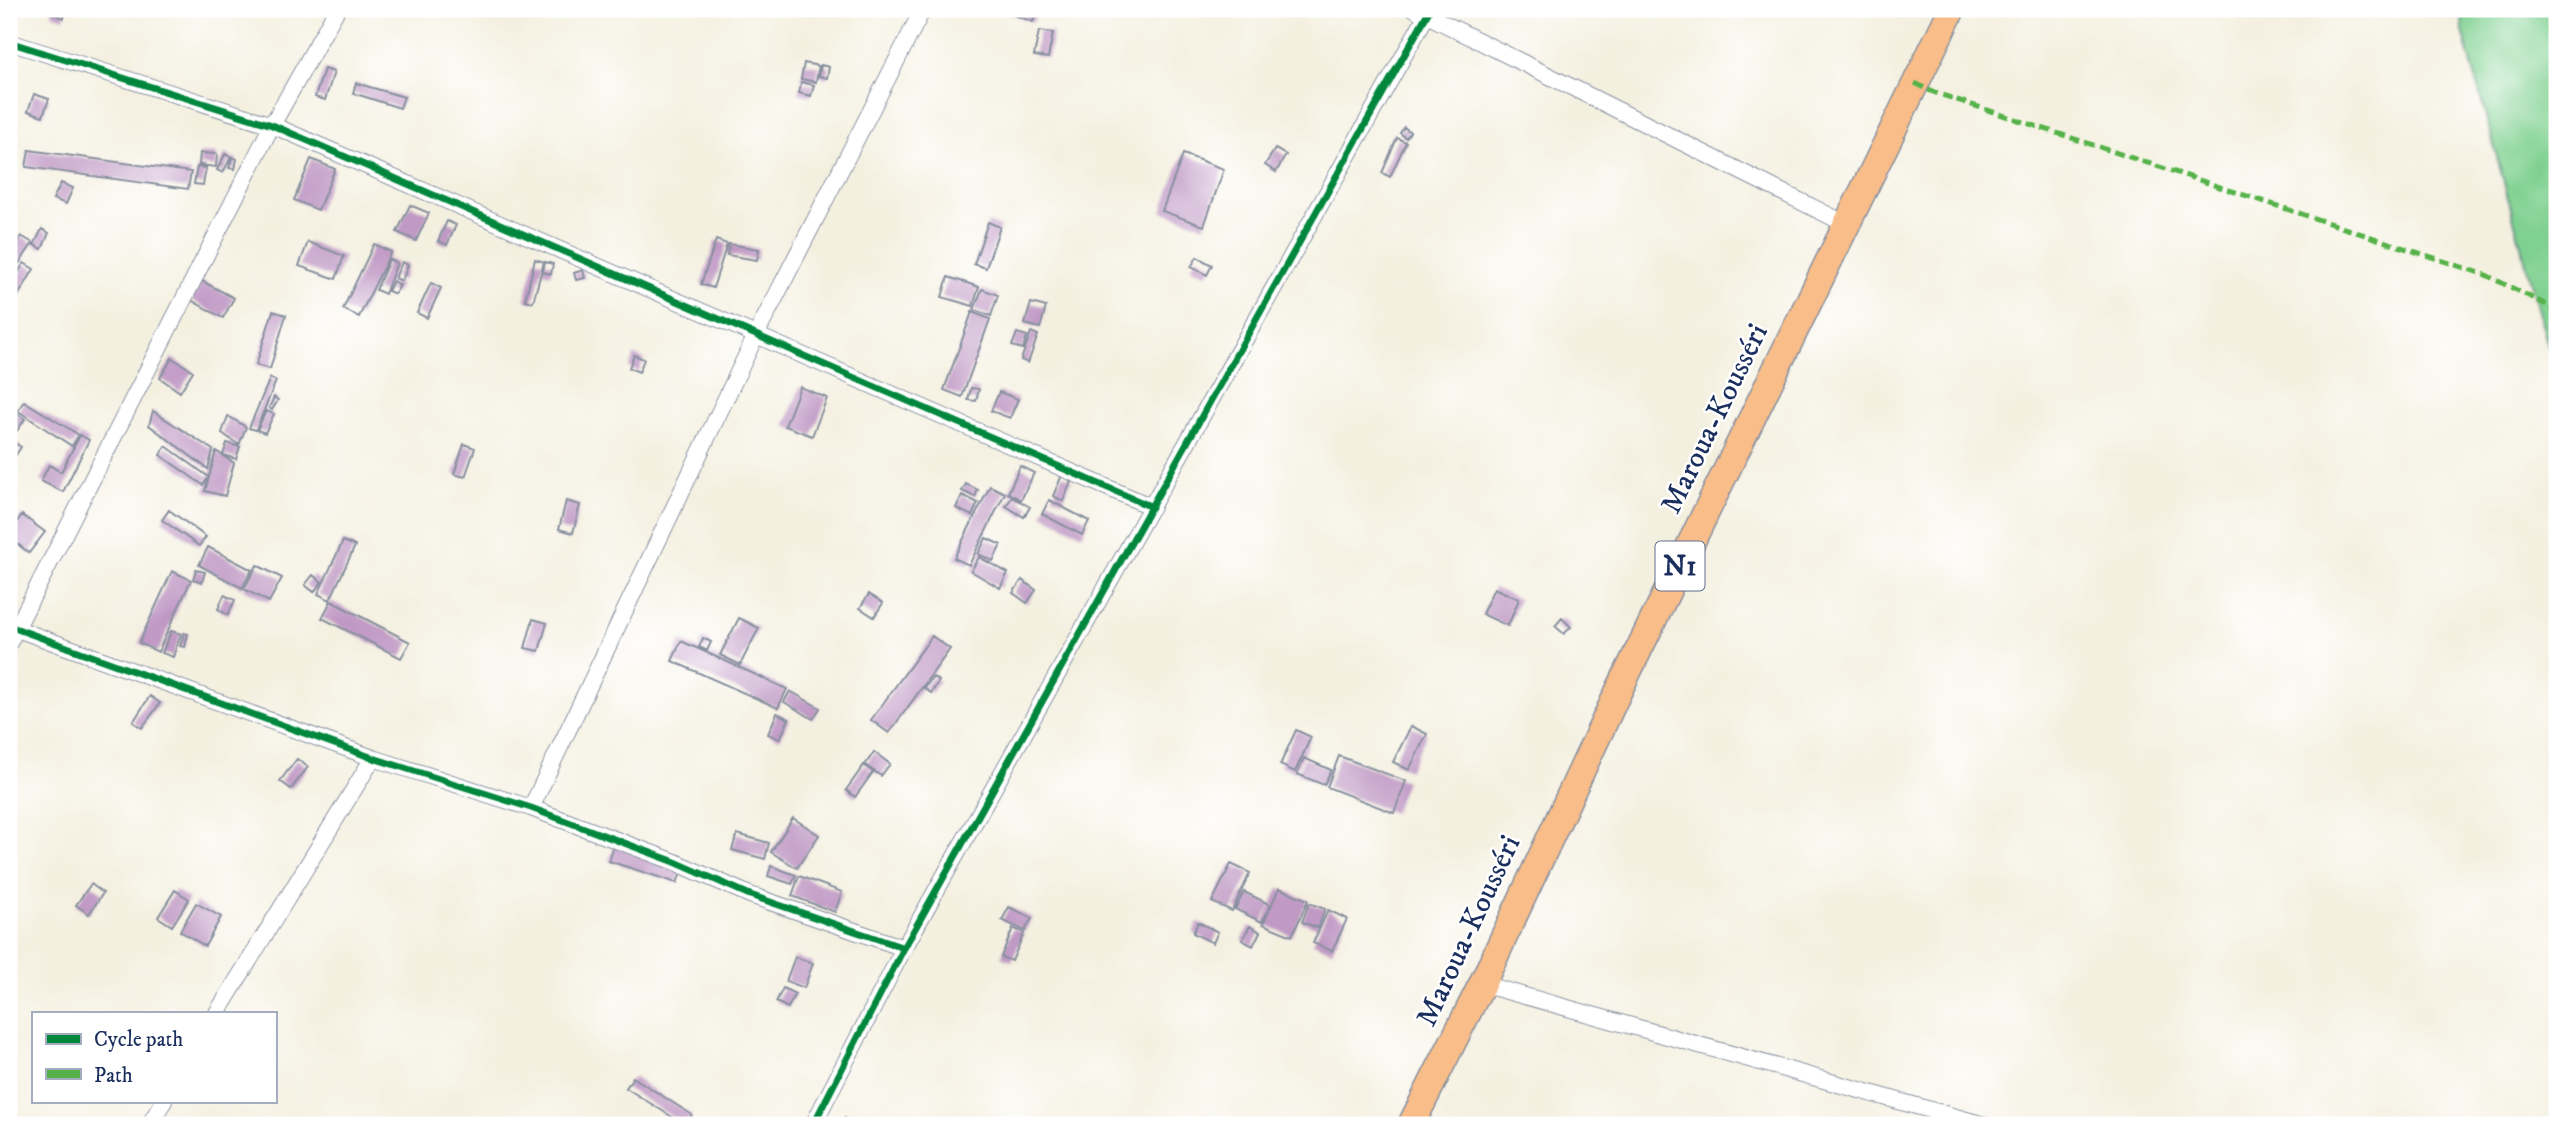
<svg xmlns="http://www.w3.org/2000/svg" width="2566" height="1134" font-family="'IM FELL DW Pica',serif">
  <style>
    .green { fill: #80d191; stroke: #4e8078; stroke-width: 2 }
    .building { fill: #c099c5 }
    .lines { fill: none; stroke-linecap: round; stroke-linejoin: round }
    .minor-casing { stroke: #88909f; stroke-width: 18 }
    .trunk-casing { stroke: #88909f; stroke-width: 29 }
    .minor { stroke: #fff; stroke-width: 16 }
    .trunk { stroke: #f8bd89; stroke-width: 26 }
    .quiet { stroke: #55b248; stroke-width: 5; stroke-dasharray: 10 5; stroke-linecap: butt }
    .cycleway-casing { stroke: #fff; stroke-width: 11 }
    .cycleway { stroke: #00873e; stroke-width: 7 }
    .labels { text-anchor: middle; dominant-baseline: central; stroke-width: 5; stroke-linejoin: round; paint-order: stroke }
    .shield { fill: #fff; stroke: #5f6d8e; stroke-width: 2 }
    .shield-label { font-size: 28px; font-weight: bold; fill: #1b2f5e }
    .street-label { font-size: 30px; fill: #1b2f5e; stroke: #fff }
  </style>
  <rect width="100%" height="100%" fill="#fff"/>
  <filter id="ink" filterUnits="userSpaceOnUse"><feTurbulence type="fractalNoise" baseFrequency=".0143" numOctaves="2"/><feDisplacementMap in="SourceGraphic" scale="14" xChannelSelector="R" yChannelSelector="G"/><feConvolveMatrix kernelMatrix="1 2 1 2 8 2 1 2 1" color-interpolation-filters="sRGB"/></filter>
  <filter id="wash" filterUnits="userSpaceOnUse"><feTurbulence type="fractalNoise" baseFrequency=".00686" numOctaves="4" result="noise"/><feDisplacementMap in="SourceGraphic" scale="28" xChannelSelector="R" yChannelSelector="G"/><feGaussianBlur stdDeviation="1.57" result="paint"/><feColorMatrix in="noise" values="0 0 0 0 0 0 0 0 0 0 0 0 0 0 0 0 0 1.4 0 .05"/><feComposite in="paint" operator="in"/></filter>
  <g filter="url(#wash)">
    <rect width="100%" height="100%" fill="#f4f0e0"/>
    <!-- green -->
    <path class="green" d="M2461,9H2557V379L2463,31Z"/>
    <g id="blocks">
      <!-- building -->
      <path class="building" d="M53,9H66L64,18L52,14Z
        M998,9H1038L1033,22Z
        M1039,31L1053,33L1048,58L1034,56Z
        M804,63L819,66L816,82L801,79Z
        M821,65L829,67L827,78L819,76Z
        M324,69L334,72L325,100L315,97Z
        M801,82L814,85L811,96L799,93Z
        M356,83L404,97L400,108L353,93Z
        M34,94L49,99L43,116L28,111Z
        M1404,127L1410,132L1406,138L1400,133Z
        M1397,138L1406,142L1390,177L1382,173Z
        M1275,149L1286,155L1276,172L1265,165Z
        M29,150L191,172L188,189L26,167Z
        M200,153L217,154L216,167L199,165Z
        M225,154L231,157L223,173L217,170Z
        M1183,154L1224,169L1204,226L1162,211Z
        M232,157L237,159L235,169L229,168Z
        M311,159L335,169L318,210L294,200Z
        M197,167L206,168L203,185L194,184Z
        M61,183L73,188L66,204L53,199Z
        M410,205L429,213L416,241L397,232Z
        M447,221L456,225L447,245L438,241Z
        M988,222L1000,227L986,268L974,264Z
        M42,229L49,233L42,249L34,245Z
        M21,236L33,243L15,269L9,265V255Z
        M716,240L727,244L713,288L701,284Z
        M308,242L344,256L336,279L299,266Z
        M374,244L391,252L359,317L343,309Z
        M729,244L759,249L757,260L727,255Z
        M1197,257L1212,265L1207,275L1191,267Z
        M389,259L397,263L385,294L376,290Z
        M535,259L544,262L533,302L525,300Z
        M402,262L408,265L402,281L395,278Z
        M545,262L553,264L551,274L543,272Z
        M24,263L34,269L9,311V287Z
        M583,270L585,278L576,280L574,273Z
        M948,277L979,287L973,306L942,297Z
        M202,281L234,298L223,318L191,300Z
        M393,281L400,285L395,294L388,291Z
        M431,283L441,288L427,318L417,313Z
        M982,289L998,295L991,316L974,310Z
        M1031,303L1046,307L1040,328L1025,324Z
        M273,311L286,315L270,369L256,365Z
        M972,312L990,319L962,397L944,390Z
        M1031,332L1038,335L1028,363L1021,360Z
        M1017,333L1027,336L1023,349L1012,346Z
        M634,355L644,359L639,372L629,368Z
        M172,358L193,371L180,392L160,378Z
        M270,378L276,381L256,430L249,428Z
        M800,387L827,398L812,436L785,426Z
        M971,388L979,389L976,401L968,400Z
        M999,392L1018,399L1010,418L991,411Z
        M274,397L278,400L272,410L269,408Z
        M24,401L79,435L72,446L18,411Z
        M153,411L213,450L208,469L149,425Z
        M266,411L274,414L265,433L257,430Z
        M16,413L25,419L12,438L9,435V424Z
        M228,416L246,427L239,445L222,433Z
        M80,435L89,440L63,492L41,481L49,465L61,472Z
        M9,439L21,447L9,465Z
        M227,443L240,447L236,459L223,455Z
        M464,444L475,448L465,477L454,474Z
        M166,446L209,477L216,451L234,463L225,496L205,491L209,477L203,485L160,455Z
        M1020,466L1034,473L1021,500L1008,493Z
        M1062,475L1072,479L1063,501L1053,496Z
        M966,484L978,490L975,497L962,491Z
        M990,486L1005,493L969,565L954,558Z
        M962,495L978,503L972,516L956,508Z
        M1012,497L1030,507L1024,517L1006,506Z
        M1049,500L1089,521L1082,535L1042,514Z
        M566,501L580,505L573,533L559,529Z
        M169,510L206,537L199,546L162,520Z
        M22,515L45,532L29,553L9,537V532Z
        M986,538L1001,545L993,561L978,554Z
        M343,541L355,546L330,600L318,594Z
        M208,547L252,570L242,588L199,565Z
        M979,557L1008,573L1000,588L971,571Z
        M257,565L282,578L269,602L244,589Z
        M196,570L205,572L202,582L193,579Z
        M172,571L191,580L158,652L139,643Z
        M313,575L322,582L314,592L305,585Z
        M1022,580L1036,590L1027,603L1013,593Z
        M1494,588L1519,599L1508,626L1482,614Z
        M869,594L883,603L874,617L860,608Z
        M224,595L235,600L228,615L218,609Z
        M331,601L410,642L401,658L322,618Z
        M739,618L759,628L740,665L720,655Z
        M1562,618L1571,627L1564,634L1555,626Z
        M533,619L547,623L539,651L525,648Z
        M171,631L181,634L173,657L162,653Z
        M184,633L188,634L185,647L180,646Z
        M932,636L950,649L889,733L871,720Z
        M703,638L711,642L707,651L699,647Z
        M681,641L787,689L778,708L672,661Z
        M933,677L939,681L931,693L924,688Z
        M790,691L820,708L813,719L784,702Z
        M150,696L160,703L142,728L133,722Z
        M777,713L789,719L780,739L768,734Z
        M1411,726L1427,734L1409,770L1393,762Z
        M1296,730L1311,737L1295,772L1280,765Z
        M874,752L890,764L881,776L865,765Z
        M1339,756L1406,781L1394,813L1327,787Z
        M1304,758L1331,770L1324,785L1297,774Z
        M297,759L308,767L291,789L280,781Z
        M864,765L873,772L855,797L846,790Z
        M793,818L819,835L797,868L771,852Z
        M737,834L769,843L765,859L732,850Z
        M614,846L683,868L677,883L609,861Z
        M1231,864L1250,873L1232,911L1212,902Z
        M771,866L796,875L792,884L768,876Z
        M799,876L842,892L835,912L792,896Z
        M91,884L103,893L89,914L76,905Z
        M1279,888L1308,900L1292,936L1263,924Z
        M175,890L189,899L172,926L158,917Z
        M1244,892L1271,905L1262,922L1235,909Z
        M196,903L221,917L205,946L180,931Z
        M1309,903L1325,909L1318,928L1302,922Z
        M1009,907L1032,918L1025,931L1002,920Z
        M1328,910L1347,919L1332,951L1313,943Z
        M1198,922L1218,932L1213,943L1193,933Z
        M1250,926L1260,932L1253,946L1242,940Z
        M1013,928L1024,933L1012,961L1001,957Z
        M795,957L813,963L804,988L786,981Z
        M783,988L795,994L788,1008L776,1002Z
        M633,1077L692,1115L685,1125L626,1088Z
        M844,1118L860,1125H840Z"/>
    </g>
  </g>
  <g filter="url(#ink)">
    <use href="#blocks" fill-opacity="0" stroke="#88909f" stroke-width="2"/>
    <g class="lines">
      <!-- minor casing -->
      <g class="minor-casing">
        <path id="minor" d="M1415,9L1848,225
          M9,42L272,125L1152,507
          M9,626L373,758L531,808L675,862L750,895L904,948
          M9,643L272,125L337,9
          M531,808L756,335L923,9
          M1482,984L1984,1125
          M217,1013L373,758
          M149,1125L164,1101
          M813,1125L904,948L1430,9"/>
      </g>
      <!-- trunk casing -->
      <g class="trunk-casing">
        <path id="trunk" d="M1411,1125L1482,984L1620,688L1952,9"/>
      </g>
      <!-- minor -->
      <use href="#minor" class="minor"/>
      <!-- trunk -->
      <use href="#trunk" class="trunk"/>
      <!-- quiet -->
      <path class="quiet" d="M1915,83L1933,92L2486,275L2557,310"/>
      <!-- cycleway casing -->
      <g class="cycleway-casing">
        <path id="cycleway" d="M9,42L272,125L1152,507
          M9,626L373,758L531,808L675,862L750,895L904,948
          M813,1125L904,948L1430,9"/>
      </g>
      <!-- cycleway -->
      <use href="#cycleway" class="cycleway"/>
    </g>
  </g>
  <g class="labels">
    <!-- shield labels -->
    <rect class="shield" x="1655.5" y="541.5" width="49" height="49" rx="5"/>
    <g class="shield-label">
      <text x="1680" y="566">N1</text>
    </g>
    <!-- street labels -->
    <g class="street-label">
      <text transform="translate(1715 419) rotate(-64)">Maroua-Kousséri</text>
      <text transform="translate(1469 931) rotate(-65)">Maroua-Kousséri</text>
    </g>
  </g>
  <!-- margin -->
  <rect width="2566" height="1134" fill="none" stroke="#fff" stroke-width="35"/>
  <!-- legend -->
  <rect x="32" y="1012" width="245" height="91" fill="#ffffff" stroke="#a4acbf" stroke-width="2"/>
  <rect x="46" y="1034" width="35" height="10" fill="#00873e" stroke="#a4acbf" stroke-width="2"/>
  <text x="94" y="1046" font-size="21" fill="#1b2f5e">Cycle path</text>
  <rect x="46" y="1069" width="35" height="10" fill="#55b248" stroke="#a4acbf" stroke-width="2"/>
  <text x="94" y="1082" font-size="21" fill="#1b2f5e">Path</text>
</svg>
